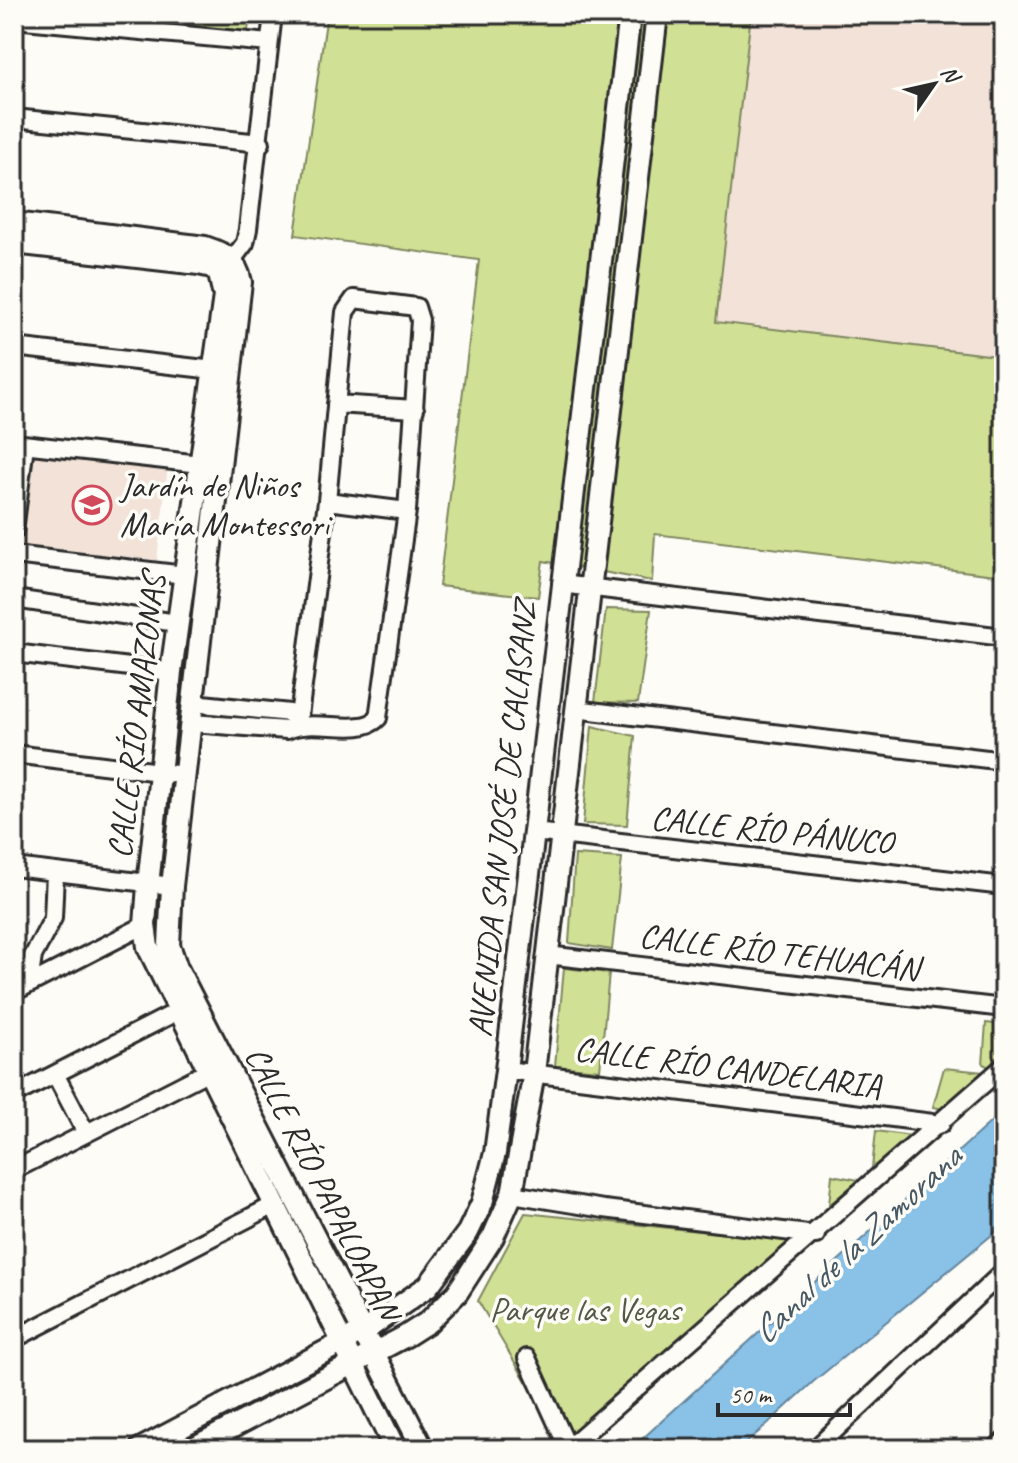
<svg xmlns="http://www.w3.org/2000/svg" width="1018" height="1463" font-family="Caveat,sans-serif">
  <style>
    .built { fill: #f2e2d7 }
    .green { fill: #d0e195; stroke: #7e8660; stroke-width: 2 }
    .water { fill: #89c1e7; stroke: #63859c; stroke-width: 2 }
    .lines { fill: none; stroke-linecap: round; stroke-linejoin: round }
    .minor-casing { stroke: #2b2b2b; stroke-width: 22 }
    .tertiary-casing { stroke: #2b2b2b; stroke-width: 26 }
    .minor { stroke: #fdfcf7; stroke-width: 16 }
    .tertiary { stroke: #fdfcf7; stroke-width: 20 }
    .labels { text-anchor: middle; dominant-baseline: central; stroke-width: 7; stroke-linejoin: round; paint-order: stroke }
    .poi-label { font-size: 34px; fill: #2b2b2b; stroke: #fdfcf7; text-anchor: start }
    .street-label { font-size: 34px; fill: #2b2b2b; stroke: #fdfcf7 }
    .park-label { font-size: 34px; fill: #545846; stroke: #fdfcf7 }
    .water-label { font-size: 36px; font-style: italic; fill: #475863; stroke: #fdfcf7 }
  </style>
  <rect width="100%" height="100%" fill="#fdfcf7"/>
  <filter id="ink" filterUnits="userSpaceOnUse"><feTurbulence type="fractalNoise" baseFrequency=".0125" numOctaves="2"/><feDisplacementMap in="SourceGraphic" scale="16" xChannelSelector="R" yChannelSelector="G"/><feConvolveMatrix kernelMatrix="1 2 1 2 8 2 1 2 1" color-interpolation-filters="sRGB"/></filter>
  <g filter="url(#ink)">
    <!-- built -->
    <path class="built" d="M751,14H1004V357L716,322Z
      M27,450L168,466L157,560L17,545Z"/>
    <!-- green -->
    <path class="green" d="M135,14H250L248,31L134,20Z
      M327,14H456L492,18L493,14H751L716,322L1004,357V576L655,534L652,581L543,561L538,597L439,586L479,260L295,235Z
      M606,609L651,610L638,703L595,702Z
      M592,726L635,736L627,825L583,824Z
      M575,855L622,858L612,950L569,943Z
      M564,968L609,973L600,1070L555,1066Z
      M986,1023L1004,1025V1053L989,1067L983,1064Z
      M944,1068L984,1072L943,1109L933,1107Z
      M876,1131L911,1136L872,1168Z
      M832,1175L859,1180L829,1205Z
      M525,1213L794,1241L565,1446L478,1301Z"/>
    <!-- water -->
    <path class="water" d="M1004,1110V1225L813,1382L740,1449H631Z"/>
    <g class="lines">
      <!-- minor casing -->
      <g class="minor-casing">
        <path id="minor" d="M14,19L269,43
          M14,118L261,143
          M226,268L245,243L248,229L273,14
          M14,347L214,370
          M336,404L415,409
          M14,443L200,464
          M327,501L407,511
          M14,531L25,445
          M14,555L185,575
          M561,584L1004,637
          M14,599L177,623
          M14,653L171,672
          M193,703L290,713L298,724
          M575,709L1004,761
          M191,723L287,730C312,717 361,737 378,718L407,511L420,320L416,307L354,299L345,312L327,501L298,724
          M14,754L184,775
          M534,832L1004,886
          M14,867L172,886
          M547,955L1004,1008
          M29,984L33,956L53,918L55,873
          M14,992L145,925
          M506,1070L941,1124
          M55,1074L86,1133
          M14,1095L190,1005
          M14,1170L217,1067
          M512,1194L604,1209L816,1235
          M14,1339L274,1205
          M527,1358L568,1448
          M567,1449L1004,1066
          M815,1449L1004,1271
          M995,1449L1004,1441"/>
      </g>
      <!-- tertiary casing -->
      <g class="tertiary-casing">
        <path id="tertiary" d="M14,223L205,247C226,254 236,259 241,282L172,886L169,945L177,968L423,1449
          M14,243L199,264L212,267L219,274L224,296L171,672L148,885L145,925L148,947L395,1449
          M140,1449L364,1331L428,1286L468,1232L482,1203L495,1153L506,1070L630,14
          M191,1449L406,1336L428,1322L457,1293L493,1237L512,1194L534,1073L657,14"/>
      </g>
      <!-- minor -->
      <use href="#minor" class="minor"/>
      <!-- tertiary -->
      <use href="#tertiary" class="tertiary"/>
    </g>
  </g>
  <!-- icons -->
  <defs>
    <g id="school-ring" transform="scale(2)"><circle r="9.5" fill="#fdfcf7" stroke="#d1495b" stroke-width="1.5"/><path d="M0-5L7-2L0 1L-7-2ZM-4 1L0 2.5L4 1V4Q0 6-4 4Z" fill="#d1495b"/></g>
  </defs>
  <g fill-rule="evenodd">
    <use href="#school-ring" x="92" y="505"/>
  </g>
  <g class="labels">
    <!-- poi labels -->
    <g class="poi-label">
      <text x="120" y="485">Jardín de Niños<tspan x="120" dy="39">María Montessori</tspan></text>
    </g>
    <!-- street labels -->
    <g class="street-label">
      <text transform="translate(136 716) rotate(-83)">CALLE RÍO AMAZONAS</text>
      <text transform="translate(502 819) rotate(-84)">AVENIDA SAN JOSÉ DE CALASANZ</text>
      <text transform="translate(772 830) rotate(6)">CALLE RÍO PÁNUCO</text>
      <text transform="translate(779 952) rotate(7)">CALLE RÍO TEHUACÁN</text>
      <text transform="translate(728 1067) rotate(7)">CALLE RÍO CANDELARIA</text>
      <text transform="translate(323 1183) rotate(63)">CALLE RÍO PAPALOAPAN</text>
    </g>
    <!-- park labels -->
    <g class="park-label">
      <text x="585" y="1309">Parque las Vegas</text>
    </g>
    <!-- water labels -->
    <g class="water-label">
      <text transform="translate(856 1244) rotate(-43)">Canal de la Zamorana</text>
    </g>
  </g>
  <!-- margin -->
  <rect width="1018" height="1463" fill="none" stroke="#fdfcf7" stroke-width="48"/>
  <rect x="24" y="24" width="970" height="1415" fill="none" stroke="#2b2b2b" stroke-width="3" filter="url(#ink)"/>
  <!-- north arrow -->
  <g transform="translate(934 84) rotate(56)" stroke="#fdfcf7" stroke-width="6" paint-order="stroke">
  <path d="M0-6L14 30L0 20L-14 30Z" fill="#2b2b2b"/>
  <text y="-12" font-size="22" font-weight="bold" text-anchor="middle" fill="#2b2b2b">N</text>
  </g>
  <!-- scale -->
  <path d="M718 1403v12h132v-12" fill="none" stroke="#2b2b2b" stroke-width="4"/>
  <text x="730" y="1403" font-size="24" fill="#2b2b2b" stroke="#fdfcf7" stroke-width="6" paint-order="stroke">50 m</text>
</svg>
